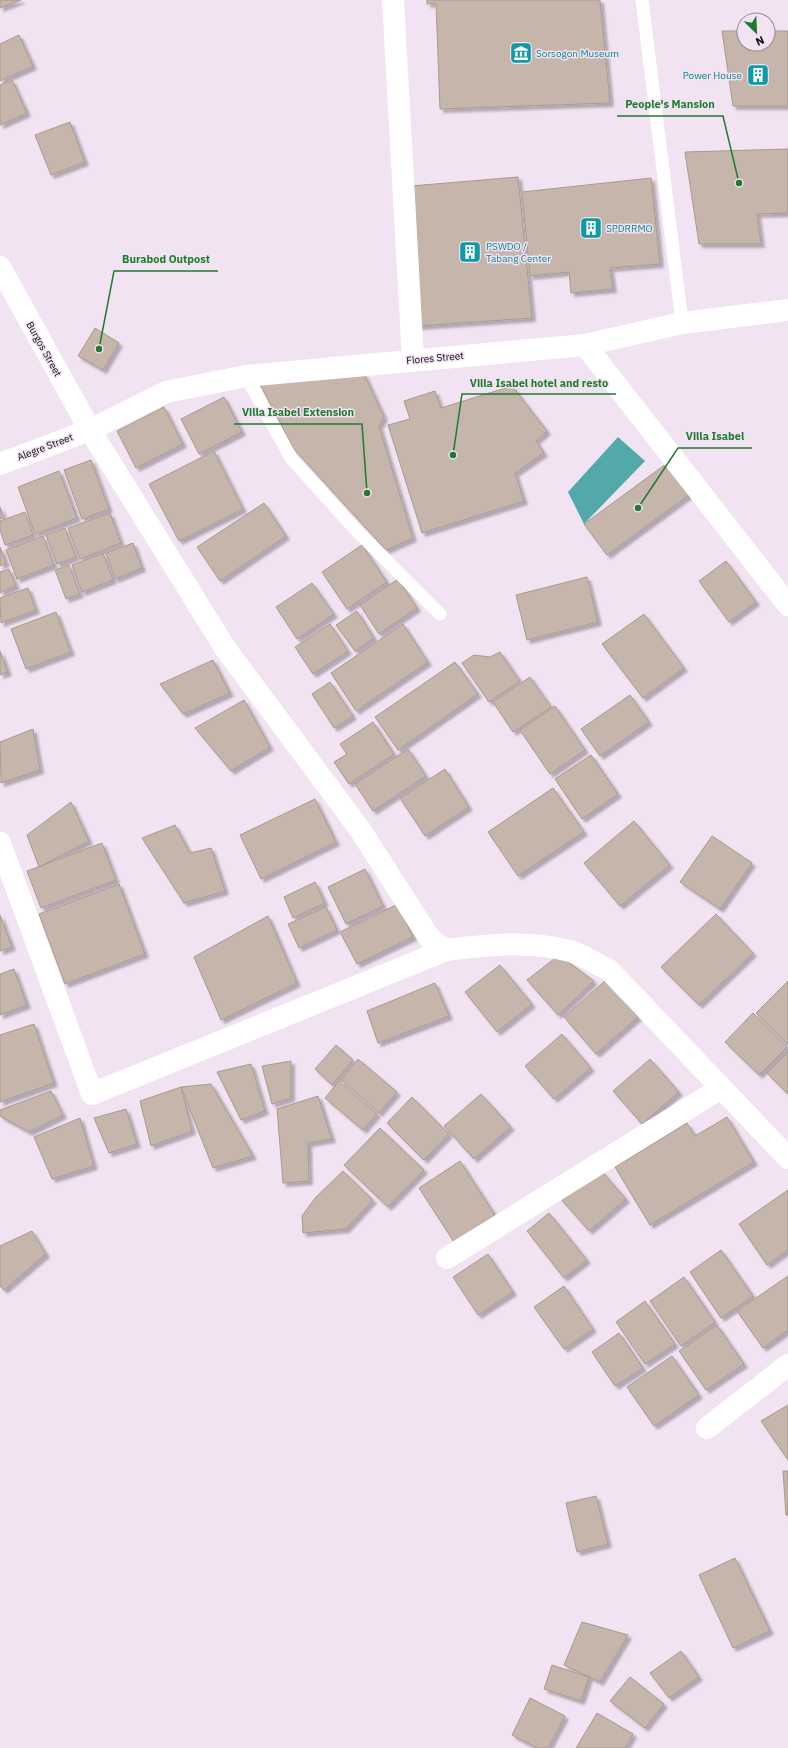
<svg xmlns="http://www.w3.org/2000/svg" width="788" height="1748" font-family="'IBM Plex Sans',sans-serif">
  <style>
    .water { fill: #53a9aa }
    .building { fill: #c5b5aa; stroke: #a9998e; filter: url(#shadow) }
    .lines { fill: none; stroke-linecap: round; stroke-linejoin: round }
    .service { stroke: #fff; stroke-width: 13 }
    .minor { stroke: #fff; stroke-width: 22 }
    .tertiary { stroke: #fff; stroke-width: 22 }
    .labels { text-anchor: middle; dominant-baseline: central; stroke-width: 3; stroke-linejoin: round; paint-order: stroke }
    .culture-label { font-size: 10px; fill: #0d838f; stroke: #f1e3f2; text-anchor: start }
    .street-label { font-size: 10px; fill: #0f0b0f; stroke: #f1e3f2 }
    .leader { fill: none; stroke: #1d7c2e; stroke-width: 1.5 }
    .callout-dot { fill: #1d7c2e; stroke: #f1e3f2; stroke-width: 1.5 }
    .callout-label { font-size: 11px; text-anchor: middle; font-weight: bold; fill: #1d7c2e; stroke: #f1e3f2; stroke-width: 3; stroke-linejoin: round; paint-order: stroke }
  </style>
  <defs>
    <filter id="shadow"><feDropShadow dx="3.5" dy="3.5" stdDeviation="1" flood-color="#0004"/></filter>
  </defs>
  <rect width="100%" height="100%" fill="#f1e3f2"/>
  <!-- water -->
  <path class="water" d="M618,437L645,461L584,524L568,492Z"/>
  <!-- building -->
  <path class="building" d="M0,0H21L0,8Z
    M427,0H600L610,103L440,109L436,3L427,4Z
    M722,31H744V44H768V31H788V106H733Z
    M19,35L33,66L0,81V44Z
    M12,80L27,113L0,125V85Z
    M70,122L85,162L51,175L35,135Z
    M788,149V213L757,214L761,244H699L685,152Z
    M518,177L532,318L417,326L411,186Z
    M651,178L660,264L610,268L613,289L571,293L569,272L530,276L522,192Z
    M95,328L119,343L103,370L78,356Z
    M364,374L384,417L379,426L413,538L386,550L293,448L260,384Z
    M512,386L547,431L536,441L544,453L515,473L524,501L422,533L388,425L410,419L404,401L435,391L441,408Z
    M224,397L242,432L199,454L181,419Z
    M164,407L183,444L136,468L117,431Z
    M214,451L243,509L179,541L149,484Z
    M91,460L109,509L82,519L64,470Z
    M670,461L693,492L607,555L584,524Z
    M59,471L77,518L35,534L18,487Z
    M264,503L286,536L220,581L197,547Z
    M0,507L4,518L0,519Z
    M25,512L33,535L5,545L0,530V521Z
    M110,513L121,543L80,559L68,528Z
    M65,528L76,557L57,564L46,535Z
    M43,536L54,565L17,579L6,550Z
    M133,543L142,568L115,579L106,553Z
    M362,545L387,582L347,609L322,572Z
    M0,547L6,563L0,566Z
    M103,553L113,580L82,592L72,565Z
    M726,561L756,602L729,622L699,581Z
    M69,565L80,594L66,599L55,570Z
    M9,569L16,586L0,593V572Z
    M587,577L598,622L527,640L516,595Z
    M398,579L417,608L379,634L360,605Z
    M312,583L334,614L297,639L276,607Z
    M28,588L36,610L1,623L0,598Z
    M357,611L374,638L355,651L336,625Z
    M56,612L71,652L26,669L11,629Z
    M644,614L684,668L643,698L602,644Z
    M330,624L348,651L313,674L295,647Z
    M403,624L428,662L356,711L331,673Z
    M0,651L8,672L0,675Z
    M500,652L520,681L489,702L462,663L474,655L490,657Z
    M213,660L230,693L183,714L160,684Z
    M455,662L478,694L398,750L375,717Z
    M530,677L551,707L513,732L493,702Z
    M330,682L353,716L334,728L312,694Z
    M630,695L649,722L600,756L581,729Z
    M244,700L270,747L231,771L195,728Z
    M555,706L585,750L550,774L520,730Z
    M373,722L394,754L349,784L334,762L347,754L340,744Z
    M33,729L40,770L1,783L0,742Z
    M408,749L426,776L373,811L355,784Z
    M591,755L618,794L582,819L555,779Z
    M445,769L469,807L425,836L400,798Z
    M553,788L584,832L518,876L488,832Z
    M315,799L336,842L261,879L240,835Z
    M71,802L89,841L39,867L27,835Z
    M634,821L670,865L620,906L584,863Z
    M175,825L190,853L211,848L225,891L184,903L142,838Z
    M712,836L752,863L720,909L680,882Z
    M102,843L116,880L41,908L27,871Z
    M365,869L383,906L346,924L328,887Z
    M315,882L325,903L293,918L284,897Z
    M119,884L145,954L65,984L39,914Z
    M398,904L413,937L357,964L340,932Z
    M326,907L337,930L299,948L288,924Z
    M716,914L753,953L699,1005L661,967Z
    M0,915L12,947L0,951Z
    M268,916L297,983L221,1020L194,957Z
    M559,955L594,981L558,1015L527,980Z
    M500,965L532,1004L497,1032L465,992Z
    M14,969L27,1005L0,1015V974Z
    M606,980L638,1017L596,1054L564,1017Z
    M788,981V1045L756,1013Z
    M435,983L449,1016L378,1043L367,1011Z
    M753,1013L787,1047L759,1075L725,1042Z
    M34,1024L54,1083L0,1102V1035Z
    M562,1034L591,1068L554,1099L525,1066Z
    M336,1045L353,1060L332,1085L315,1069Z
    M788,1052V1094L767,1073Z
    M358,1059L397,1092L379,1113L341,1080Z
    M650,1059L679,1092L642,1124L613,1091Z
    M291,1061V1098L272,1104L262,1066Z
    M251,1064L265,1111L241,1120L217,1072Z
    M339,1081L377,1114L363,1130L325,1098Z
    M211,1084L253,1156L213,1168L181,1087Z
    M181,1087L192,1131L151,1146L140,1101Z
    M51,1091L63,1115L29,1132L0,1116V1110Z
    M481,1094L511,1127L474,1159L444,1126Z
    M318,1096L332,1139L308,1143L309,1181L283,1183L277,1109Z
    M412,1097L449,1134L424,1160L387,1123Z
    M126,1109L137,1144L109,1153L94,1118Z
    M727,1117L754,1162L650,1225L615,1167L687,1123L695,1136Z
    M80,1118L94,1166L52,1179L34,1137Z
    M380,1128L424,1170L388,1207L344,1165Z
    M460,1161L495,1215L454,1242L419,1188Z
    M597,1166L626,1199L589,1231L560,1198Z
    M343,1171L373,1200L346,1229L303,1233L302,1216L315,1198Z
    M788,1190V1250L767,1265L739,1224Z
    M549,1213L587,1260L564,1278L527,1231Z
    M32,1231L46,1254L4,1290L0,1286V1246Z
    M721,1250L753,1296L721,1318L690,1272Z
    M488,1254L513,1292L478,1315L453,1277Z
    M788,1276V1330L763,1348L737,1311Z
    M684,1277L715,1322L681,1346L650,1301Z
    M564,1286L593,1329L564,1349L534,1307Z
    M645,1301L675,1344L645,1364L616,1322Z
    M717,1325L744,1364L706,1390L679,1351Z
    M619,1333L643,1368L615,1386L592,1352Z
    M672,1356L699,1395L654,1426L627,1387Z
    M788,1405V1460L761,1421Z
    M783,1471H788V1515H786Z
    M596,1496L608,1544L577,1552L566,1503Z
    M735,1558L770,1631L733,1648L699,1575Z
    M582,1622L628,1635L600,1682L564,1665Z
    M681,1651L699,1677L669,1698L650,1673Z
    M552,1665L589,1677L581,1701L544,1689Z
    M630,1677L664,1704L645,1728L610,1701Z
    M530,1698L565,1716L548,1748H537L512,1735Z
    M597,1713L633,1734L625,1748H576Z"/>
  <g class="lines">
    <!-- service -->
    <path class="service" d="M642,0L682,323
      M246,376L291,458L354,528L440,614"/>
    <!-- minor -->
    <path class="minor" d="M0,267L90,430
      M585,345L788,605
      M0,843L92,1094L446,950
      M447,1258L721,1088
      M707,1428L788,1365"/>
    <!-- tertiary -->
    <path class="tertiary" d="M393,0L413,360
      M90,430L225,648L361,831L430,939L446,950C486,945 530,940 570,951C583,955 596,964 609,970L788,1158
      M0,464L90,430L166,392L246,376L585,345L682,323L788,310"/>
  </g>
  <!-- icons -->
  <defs>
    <g id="museum-square" transform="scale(1.15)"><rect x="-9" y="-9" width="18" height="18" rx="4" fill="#0f9aa8" stroke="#f1e3f2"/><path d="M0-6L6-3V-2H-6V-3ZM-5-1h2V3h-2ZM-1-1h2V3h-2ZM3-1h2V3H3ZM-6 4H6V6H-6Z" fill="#fff"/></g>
    <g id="building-square" transform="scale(1.15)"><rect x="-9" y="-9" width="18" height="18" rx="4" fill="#0f9aa8" stroke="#f1e3f2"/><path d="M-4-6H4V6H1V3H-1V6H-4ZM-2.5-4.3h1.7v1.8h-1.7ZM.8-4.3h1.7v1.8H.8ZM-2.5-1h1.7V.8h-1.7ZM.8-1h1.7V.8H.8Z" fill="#fff"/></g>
  </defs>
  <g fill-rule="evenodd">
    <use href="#museum-square" x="521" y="53"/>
    <use href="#building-square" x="758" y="75"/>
    <use href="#building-square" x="591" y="228"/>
    <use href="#building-square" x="470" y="252"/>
  </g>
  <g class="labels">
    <!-- culture labels -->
    <g class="culture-label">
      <text x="536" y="53">Sorsogon Museum</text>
      <text x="742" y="75" text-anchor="end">Power House</text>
      <text x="606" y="228">SPDRRMO</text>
      <text x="486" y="246">PSWDO /<tspan x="486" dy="12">Tabang Center</tspan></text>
    </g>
    <!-- street labels -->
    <g class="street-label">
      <text transform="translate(44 349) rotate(61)">Burgos Street</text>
      <text transform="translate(435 358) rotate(-5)">Flores Street</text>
      <text transform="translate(45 447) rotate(-21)">Alegre Street</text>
    </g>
  </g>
  <!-- callouts -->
  <path class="leader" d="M739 183L723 116H617M99 349L114 271H218M453 455L462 394H616M367 493L362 424H234M638 508L678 448H752"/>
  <g class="callout-dot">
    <circle cx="739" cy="183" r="4"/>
    <circle cx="99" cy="349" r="4"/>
    <circle cx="453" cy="455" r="4"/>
    <circle cx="367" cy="493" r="4"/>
    <circle cx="638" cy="508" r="4"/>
  </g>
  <g class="callout-label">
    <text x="670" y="108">People's Mansion</text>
    <text x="166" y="263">Burabod Outpost</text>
    <text x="539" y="387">Villa Isabel hotel and resto</text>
    <text x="298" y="416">Villa Isabel Extension</text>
    <text x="715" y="440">Villa Isabel</text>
  </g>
  <!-- north arrow -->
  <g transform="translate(756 32) rotate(156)"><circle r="19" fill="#f1e3f2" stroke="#978d97"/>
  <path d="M0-3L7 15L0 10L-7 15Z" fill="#1d7c2e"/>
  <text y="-6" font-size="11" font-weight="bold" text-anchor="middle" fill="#0f0b0f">N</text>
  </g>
</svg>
